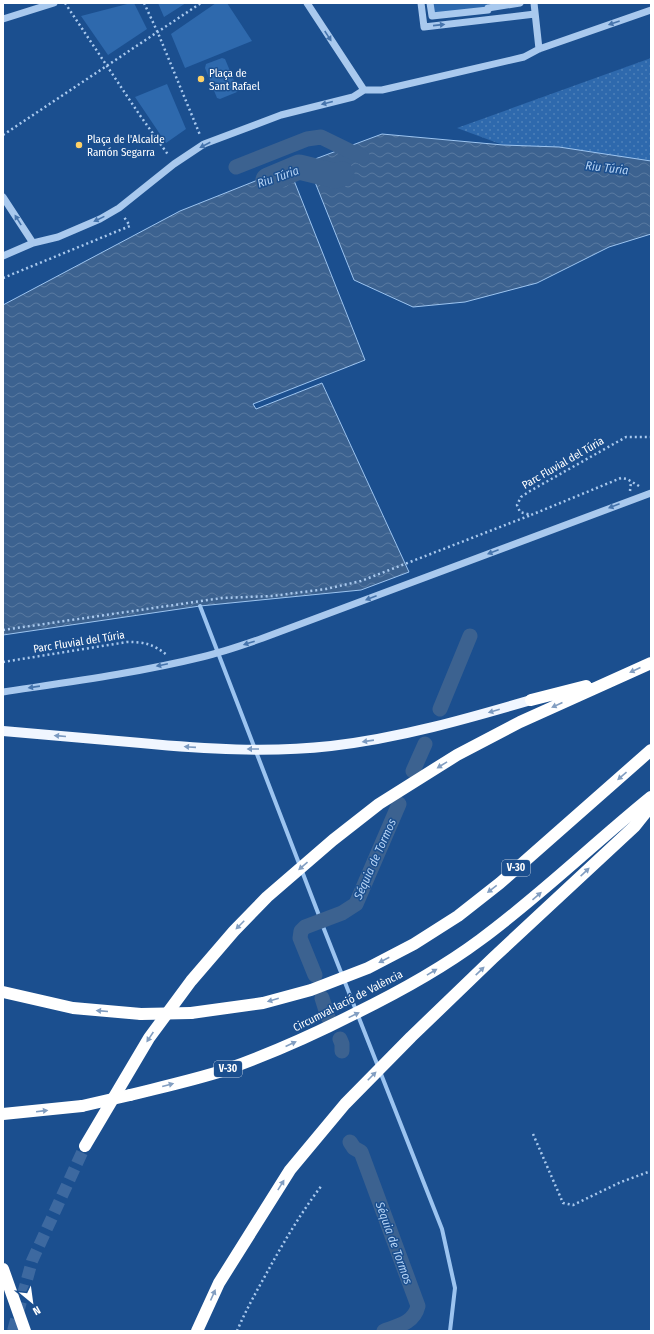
<svg xmlns="http://www.w3.org/2000/svg" width="654" height="1334" font-family="'Fira Sans Condensed',sans-serif">
  <style>
    .green { fill: #2e69ad }
    .park { fill: url(#park-dots) }
    .water { fill: url(#water-waves); stroke: #9cc4f0 }
    .lines { fill: none; stroke-linecap: round; stroke-linejoin: round }
    .stream { stroke: #9cc4f0; stroke-width: 4 }
    .canal { stroke: #3c6290; stroke-width: 15 }
    .river { stroke: #3c6290; stroke-width: 25 }
    .highway-tunnel { stroke: #3d69a0; stroke-width: 12; stroke-dasharray: 12 6; stroke-linecap: butt }
    .path { stroke: #a9c9ee; stroke-width: 2.5; stroke-dasharray: 2 3; stroke-linecap: butt }
    .minor { stroke: #a9c9ee; stroke-width: 7 }
    .major { stroke: #f0f6ff; stroke-width: 10 }
    .highway { stroke: #fff; stroke-width: 12 }
    .highway-bridge { stroke: #fff; stroke-width: 12 }
    .oneway { fill: #4674ac }
    .oneway2 { fill: #829ec1 }
    .oneway3 { fill: #7b9ac1 }
    .poi-dot { fill: #ffd166; stroke: #1b4f8f; stroke-width: 1.5 }
    .labels { text-anchor: middle; dominant-baseline: central; stroke-width: 3; stroke-linejoin: round; paint-order: stroke }
    .shield { fill: #1b4f8f; stroke: #bbcadd; stroke-width: 1 }
    .shield-label { font-size: 10px; font-weight: bold; fill: #fff }
    .poi-label { font-size: 11px; fill: #fff; stroke: #1b4f8f; text-anchor: start }
    .street-label { font-size: 11px; fill: #fff; stroke: #1b4f8f }
    .water-label { font-size: 12px; font-style: italic; fill: #b5d3f5; stroke: #1b4f8f }
  </style>
  <defs>
    <pattern id="park-dots" width="8" height="8" patternUnits="userSpaceOnUse"><rect width="8" height="8" fill="#2e69ad"/><path d="M2 2h.1M6 6h.1" fill="none" stroke="#4d80b9" stroke-width="1.8" stroke-linecap="round"/></pattern>
    <pattern id="water-waves" width="16" height="10" patternUnits="userSpaceOnUse"><rect width="16" height="10" fill="#3c6290"/><path d="M0 5q4-4 8 0t8 0" fill="none" stroke="#597aa1"/></pattern>
  </defs>
  <rect width="100%" height="100%" fill="#1b4f8f"/>
  <!-- green -->
  <path class="green" d="M131,3H134L147,29L108,55L81,16Z
    M158,3H186L164,17Z
    M216,3H227L252,41L185,68L171,34Z
    M439,3H488V10L432,16L430,4Z
    M222,58L225,59L238,90L237,92L220,99L217,98L205,68L206,64Z
    M167,84L186,129L166,143L135,97Z"/>
  <!-- park -->
  <path class="park" d="M651,58V163L503,145L457,128Z"/>
  <!-- water -->
  <path class="water" d="M382,134L503,145L559,147L651,161V234L609,247L537,283L465,302L413,307L354,280L307,162Z
    M298,164L301,171L288,176L290,179L293,178L365,360L253,404L256,409L322,383L409,572L361,590L200,606L3,635V305L180,211Z"/>
  <g class="lines">
    <!-- stream -->
    <path class="stream" d="M200,606L320,918
      M322,924L442,1229L455,1288L450,1331"/>
    <!-- canal -->
    <path class="canal" d="M236,167L307,139L321,137L362,157
      M440,709L470,636
      M413,771L425,744
      M315,975L300,938L301,931L305,927L342,913L356,904L399,804
      M322,998L328,1017
      M340,1039L342,1044V1051
      M350,1142L354,1148L361,1152L418,1306C414,1323 398,1326 384,1331"/>
    <!-- river -->
    <path class="river" d="M268,180L299,167L336,176L342,174"/>
    <!-- highway-tunnel -->
    <path class="highway-tunnel" d="M13,1331L32,1261L85,1146"/>
    <!-- path -->
    <path class="path" d="M65,3L139,114L169,156
      M144,3L158,33L200,135
      M3,135L201,3
      M3,278L130,226L124,217
      M639,486L627,479L621,478L531,515L520,512L517,505L521,497L530,491L626,437H651
      M630,491L631,482
      M3,630L222,598L272,596L326,589L361,581L531,515
      M3,662L127,642C145,642 153,644 167,655
      M533,1134L563,1203L573,1205L621,1182L651,1171
      M237,1331C245,1312 255,1294 265,1276C282,1245 300,1214 322,1185"/>
    <!-- minor -->
    <path class="minor" d="M307,3L364,90
      M421,3L424,27L535,14
      M430,3L432,16L488,10V8L520,3
      M534,3L539,49
      M3,19L54,3
      M3,197L33,243
      M3,256L33,243L58,237L100,219L119,208L174,164L204,144L281,115L353,97L364,90H382L524,57L539,49L651,10
      M3,692C69,682 137,673 202,657C223,652 243,645 263,638L651,493"/>
    <!-- major -->
    <path class="major" d="M3,731C49,735 95,739 141,743C204,749 268,753 331,746C400,738 466,719 531,700"/>
    <!-- highway -->
    <path class="highway" d="M531,700L586,686
      M3,992L73,1008L141,1014
      M191,1013L263,1003L311,990L368,968L414,944L458,916L500,883L651,750
      M130,1095C162,1087 194,1080 225,1070C270,1054 311,1036 354,1014C397,993 441,969 480,940C540,896 593,844 651,797
      M3,1114L82,1106
      M85,1146L149,1038L191,981L234,931L267,897L333,840L379,804L457,755L520,722L651,663
      M3,1269L25,1331
      M197,1331L219,1283L290,1170L345,1104L411,1037L493,958L635,826L651,806"/>
    <!-- highway-bridge -->
    <path class="highway-bridge" d="M141,1014L191,1013
      M82,1106L130,1095"/>
  </g>
  <!-- one-way arrows -->
  <defs><path id="oneway-solid" d="M-6-.8H1V-3.2L6.5 0L1 3.2V.8H-6Z"/></defs>
  <g class="oneway">
    <use href="#oneway-solid" transform="translate(614 23) rotate(161)"/>
    <use href="#oneway-solid" transform="translate(439 25) rotate(-6)"/>
    <use href="#oneway-solid" transform="translate(328 36) rotate(57)"/>
    <use href="#oneway-solid" transform="translate(327 103) rotate(166)"/>
    <use href="#oneway-solid" transform="translate(205 145) rotate(153)"/>
    <use href="#oneway-solid" transform="translate(99 219) rotate(154)"/>
    <use href="#oneway-solid" transform="translate(18 220) rotate(-122)"/>
    <use href="#oneway-solid" transform="translate(614 506) rotate(159)"/>
    <use href="#oneway-solid" transform="translate(493 552) rotate(159)"/>
    <use href="#oneway-solid" transform="translate(371 598) rotate(159)"/>
    <use href="#oneway-solid" transform="translate(249 643) rotate(162)"/>
    <use href="#oneway-solid" transform="translate(162 665) rotate(168)"/>
    <use href="#oneway-solid" transform="translate(34 687) rotate(172)"/>
  </g>
  <g class="oneway2">
    <use href="#oneway-solid" transform="translate(635 670) rotate(156)"/>
    <use href="#oneway-solid" transform="translate(557 705) rotate(156)"/>
    <use href="#oneway-solid" transform="translate(442 765) rotate(148)"/>
    <use href="#oneway-solid" transform="translate(622 776) rotate(139)"/>
    <use href="#oneway-solid" transform="translate(303 866) rotate(139)"/>
    <use href="#oneway-solid" transform="translate(585 872) rotate(-43)"/>
    <use href="#oneway-solid" transform="translate(492 889) rotate(142)"/>
    <use href="#oneway-solid" transform="translate(537 896) rotate(-41)"/>
    <use href="#oneway-solid" transform="translate(240 925) rotate(135)"/>
    <use href="#oneway-solid" transform="translate(384 960) rotate(153)"/>
    <use href="#oneway-solid" transform="translate(480 971) rotate(-44)"/>
    <use href="#oneway-solid" transform="translate(432 972) rotate(-31)"/>
    <use href="#oneway-solid" transform="translate(273 1000) rotate(164)"/>
    <use href="#oneway-solid" transform="translate(102 1011) rotate(-175)"/>
    <use href="#oneway-solid" transform="translate(354 1015) rotate(-26)"/>
    <use href="#oneway-solid" transform="translate(150 1037) rotate(124)"/>
    <use href="#oneway-solid" transform="translate(291 1044) rotate(-25)"/>
    <use href="#oneway-solid" transform="translate(372 1076) rotate(-45)"/>
    <use href="#oneway-solid" transform="translate(168 1085) rotate(-15)"/>
    <use href="#oneway-solid" transform="translate(42 1111) rotate(-7)"/>
    <use href="#oneway-solid" transform="translate(281 1185) rotate(-58)"/>
    <use href="#oneway-solid" transform="translate(213 1295) rotate(-66)"/>
  </g>
  <g class="oneway3">
    <use href="#oneway-solid" transform="translate(494 711) rotate(164)"/>
    <use href="#oneway-solid" transform="translate(60 736) rotate(-175)"/>
    <use href="#oneway-solid" transform="translate(368 741) rotate(172)"/>
    <use href="#oneway-solid" transform="translate(190 747) rotate(-176)"/>
    <use href="#oneway-solid" transform="translate(253 749) rotate(-180)"/>
  </g>
  <!-- markers -->
  <g class="poi-dot">
    <circle cx="201" cy="79" r="4"/>
    <circle cx="79" cy="145" r="4"/>
  </g>
  <g class="labels">
    <!-- shield labels -->
    <g class="shield">
      <rect x="502" y="860" width="28" height="16" rx="3"/>
      <rect x="214" y="1061" width="28" height="16" rx="3"/>
    </g>
    <g class="shield-label">
      <text x="516" y="868">V-30</text>
      <text x="228" y="1069">V-30</text>
    </g>
    <!-- poi labels -->
    <g class="poi-label">
      <text x="209" y="73">Plaça de<tspan x="209" dy="13">Sant Rafael</tspan></text>
      <text x="87" y="139">Plaça de l'Alcalde<tspan x="87" dy="13">Ramón Segarra</tspan></text>
    </g>
    <!-- street labels -->
    <g class="street-label">
      <text transform="translate(563 463) rotate(-30)">Parc Fluvial del Túria</text>
      <text transform="translate(79 642) rotate(-9)">Parc Fluvial del Túria</text>
      <text transform="translate(348 1001) rotate(-27)">Circumval·lació de València</text>
    </g>
    <!-- water labels -->
    <g class="water-label">
      <text transform="translate(607 168) rotate(7)">Riu Túria</text>
      <text transform="translate(278 177) rotate(-19)">Riu Túria</text>
      <text transform="translate(375 859) rotate(-66)">Séquia de Tormos</text>
      <text transform="translate(394 1243) rotate(70)">Séquia de Tormos</text>
    </g>
  </g>
  <!-- border -->
  <rect width="654" height="1334" fill="none" stroke="#ffffff" stroke-width="8"/>
  <!-- north arrow -->
  <g transform="translate(32 1302) rotate(151)" stroke="#1b4f8f" stroke-width="3" paint-order="stroke">
  <path d="M0-3L7 15L0 10L-7 15Z" fill="#ffffff"/>
  <text y="-6" font-size="11" font-weight="bold" text-anchor="middle" fill="#ffffff">N</text>
  </g>
</svg>
